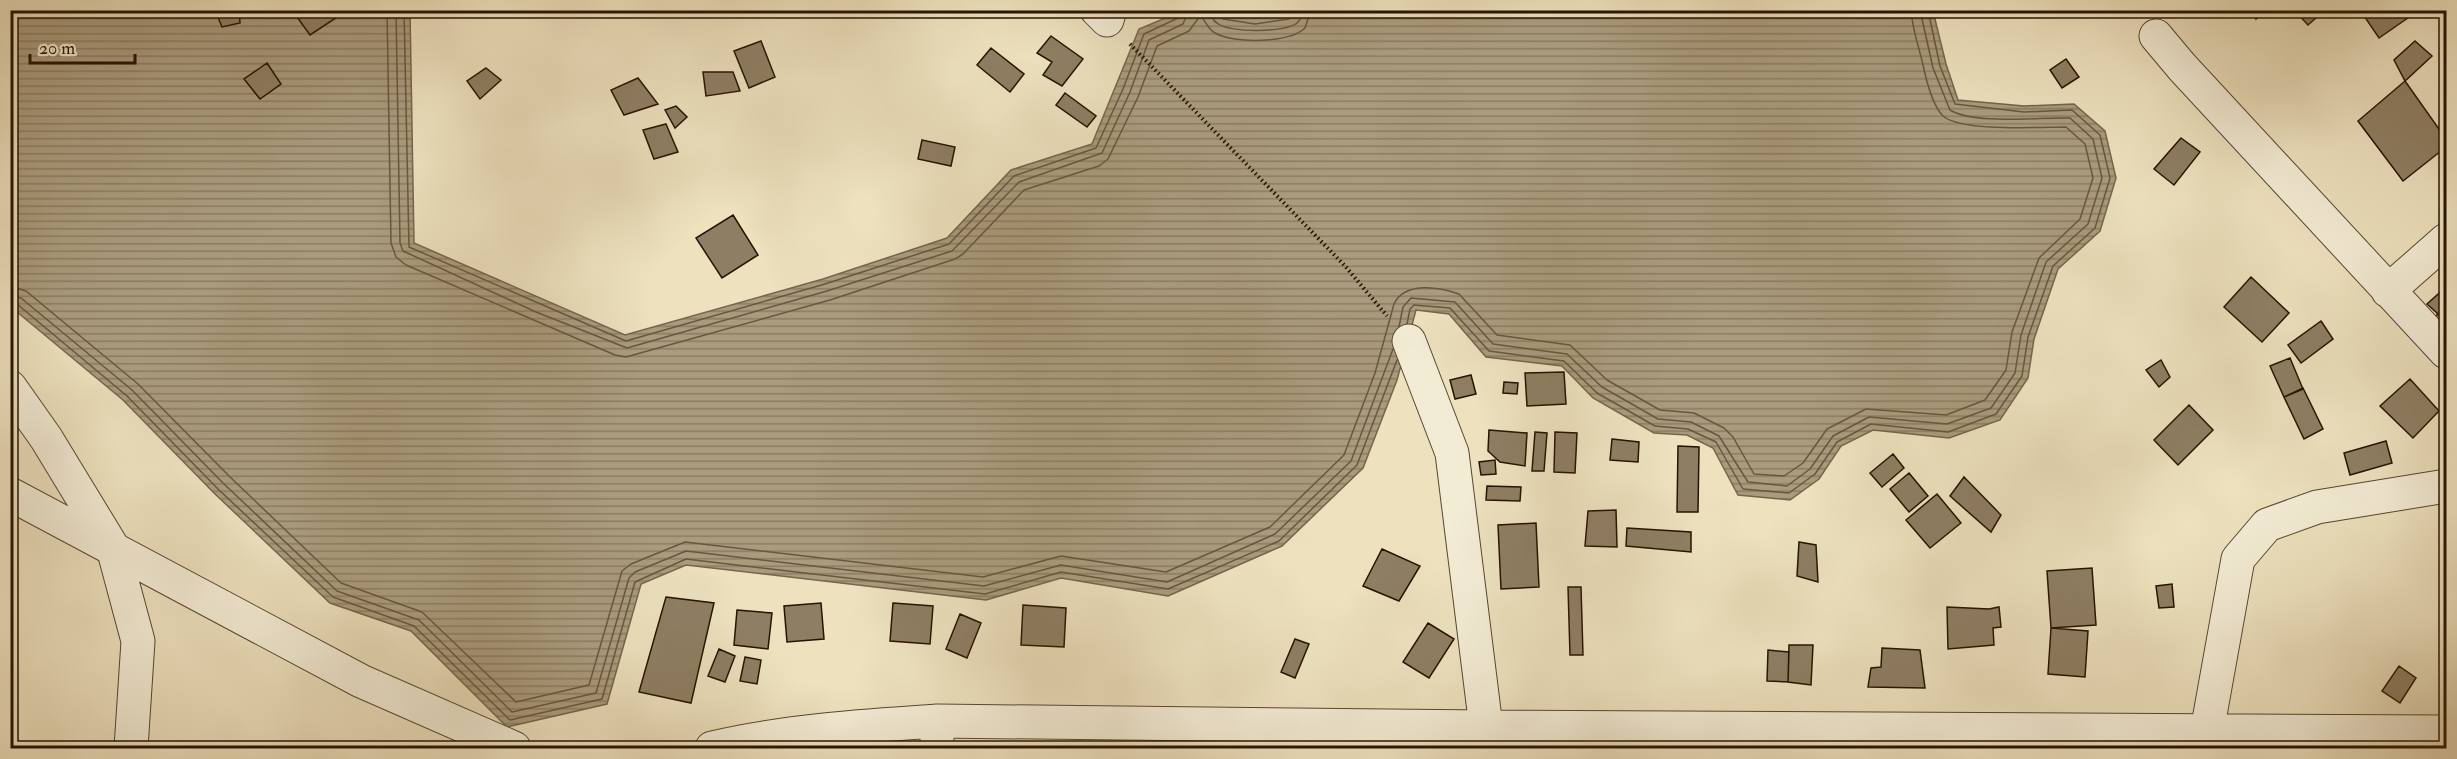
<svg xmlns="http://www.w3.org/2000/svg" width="2457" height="759" font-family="'IM FELL Double Pica',serif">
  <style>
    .water { fill: url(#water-rules); stroke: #76654b; stroke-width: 1.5 }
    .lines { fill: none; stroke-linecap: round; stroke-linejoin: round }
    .shore { stroke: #68573e; stroke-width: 1.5 }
    .building { fill: #8e7e63; stroke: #271300; stroke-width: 1.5 }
    .minor-casing { stroke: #584630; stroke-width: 35 }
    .path { stroke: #271300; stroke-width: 4; stroke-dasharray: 1.5 3; stroke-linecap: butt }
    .minor { stroke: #f3ecd5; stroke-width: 33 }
  </style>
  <defs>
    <pattern id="water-rules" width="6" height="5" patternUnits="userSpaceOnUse" patternTransform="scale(1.5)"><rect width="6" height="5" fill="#aa9b7d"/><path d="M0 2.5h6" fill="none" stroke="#8a7d64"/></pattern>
  </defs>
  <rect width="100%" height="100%" fill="#ede1be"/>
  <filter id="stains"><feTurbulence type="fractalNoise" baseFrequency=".00333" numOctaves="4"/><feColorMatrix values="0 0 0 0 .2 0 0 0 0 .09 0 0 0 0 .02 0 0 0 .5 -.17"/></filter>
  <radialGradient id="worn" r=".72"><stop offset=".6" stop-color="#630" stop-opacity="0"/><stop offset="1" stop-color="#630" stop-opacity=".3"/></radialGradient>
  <!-- water -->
  <path class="water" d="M1309,10L1933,11L1946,64L1958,100L2024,106L2074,104L2105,131L2116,178L2100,231L2058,269L2034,339L2028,378L2000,420L1949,438L1873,430L1841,446L1819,479L1790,500L1738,495L1713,448L1687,435L1654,433L1593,398L1562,366L1486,357L1449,314L1416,310L1397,380L1363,468L1282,546L1168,596L1061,578L986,600L686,565L641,584L607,704L507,727L411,631L330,603L214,493L123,400L11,307L10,11H410L414,243L625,335L823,279L947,238L1011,170L1092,144L1139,29L1182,11H1207L1255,18Z"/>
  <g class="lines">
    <!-- shore -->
    <path class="shore" d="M387,10L391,243L396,257L406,265L615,355L626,357L830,300L955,259L963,254L1024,190L1099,166L1108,159L1138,97L1157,46L1189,31L1200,16C1206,20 1207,29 1215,33C1234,44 1289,43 1305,28L1311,10
      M396,10L400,243L403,251L536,312L627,348L827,291L952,251L1019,182L1102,153L1130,92L1149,40L1183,24L1189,10
      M404,10L409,247L626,341L825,284L949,244L1014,176L1096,148L1123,89L1144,34L1178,18L1182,10
      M1211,10C1212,16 1212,20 1217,23C1228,33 1285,33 1297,23C1301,20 1302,16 1302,10
      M1219,10L1223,19L1255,24L1289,19L1294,10
      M10,286L26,291L138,384L230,477L341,583L422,612L516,702L589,685L622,571L631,564L685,542L983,577L1061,556L1166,572L1270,527L1344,455L1375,373L1394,304C1405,281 1439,287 1459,294L1497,335L1570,345L1607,380L1660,410L1694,413L1724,428L1733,437L1754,474L1784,476L1803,463L1827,429L1866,409L1946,415L1985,400L2006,370L2012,332L2039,258L2080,219L2093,178L2085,144L2066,127C2041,127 1961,132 1943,116C1932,105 1926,79 1923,65C1919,47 1912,28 1911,10
      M10,295L21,298L132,390L223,483L337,591L419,620L512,712L596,693L629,578L635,572L686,551L984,586L1061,565L1167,582L1275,534L1351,461L1393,349
      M10,303L17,304L127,396L218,489L333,597L414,626L510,720L602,699L635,582L686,559L985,594L1061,572L1168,589L1279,541L1357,465L1397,360
      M1407,324L1410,309L1414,305L1450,308L1489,351L1564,361L1597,393L1655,426L1688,429L1716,442L1743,489L1789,493L1815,474L1837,442L1871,424L1948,432L1996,414L2022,376L2028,337L2053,266L2095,228L2110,178L2100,135L2072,110L2024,112L1955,104L1940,66L1928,10
      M1399,327L1403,307L1411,298L1455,302L1493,344L1567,354L1602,387L1658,419L1691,422L1719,436L1748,482L1787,486L1810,469L1833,436L1869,417L1947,424L1991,408L2015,373L2021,335L2046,262L2088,224L2102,178L2093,139L2070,118C2039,117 1975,125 1950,110L1933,68L1920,10"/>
  </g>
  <!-- building -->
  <path class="building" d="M215,10H239L240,23L222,27Z
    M308,10H348L310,35L297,17Z
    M2249,10H2265L2256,19Z
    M2281,10H2325L2308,25L2295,11L2287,17Z
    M2360,10H2414L2415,13L2379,38Z
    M1051,36L1083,59L1062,86L1043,75L1052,62L1037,53Z
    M761,41L775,77L749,88L734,51Z
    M2415,41L2432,56L2405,81L2394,60Z
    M991,48L1024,74L1010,92L977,65Z
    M2066,59L2079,77L2062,88L2050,70Z
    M267,63L281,84L260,99L244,79Z
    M486,68L501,80L480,99L467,81Z
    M703,72H733L740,91L706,96Z
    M638,78L658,104L624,115L611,90Z
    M2405,81L2446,139V147L2403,181L2358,121Z
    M1065,93L1096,116L1087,127L1056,105Z
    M676,106L687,117L675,128L665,110Z
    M666,124L678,152L654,159L643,130Z
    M2181,138L2200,152L2174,185L2154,169Z
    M922,140L955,147L951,166L918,159Z
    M733,215L758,255L722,278L696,238Z
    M2251,277L2289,313L2262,342L2224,307Z
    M2446,287V341L2428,322L2438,314L2427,304Z
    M2321,321L2333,339L2301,363L2288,345Z
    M2290,358L2303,389L2284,397L2270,366Z
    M2161,360L2170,377L2159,387L2146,370Z
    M1564,372L1566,404L1527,406L1525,373Z
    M1471,375L1476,394L1455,399L1450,380Z
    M2410,379L2439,411L2413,438L2380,406Z
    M1504,382L1518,383L1517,394L1503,393Z
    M2303,388L2323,429L2304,439L2284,397Z
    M2189,405L2213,430L2178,465L2154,440Z
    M1489,430L1527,433L1525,466L1500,462L1488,451Z
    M1535,432L1547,433L1544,471H1532Z
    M1555,432L1577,433L1575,473L1554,472Z
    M1612,439L1639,442L1638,462L1610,460Z
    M2386,441L2392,463L2350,475L2344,453Z
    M1678,446L1699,447L1698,512H1677Z
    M1893,454L1904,468L1882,487L1870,473Z
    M1495,460L1496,474L1481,475L1479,462Z
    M1909,473L1928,496L1909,512L1890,489Z
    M1964,477L2001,515L1991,532L1950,496Z
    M1487,486L1521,487L1520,501L1486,500Z
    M1937,494L1961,523L1930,548L1906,520Z
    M1616,510L1617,547L1585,546L1588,511Z
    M1536,523L1539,587L1501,589L1498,525Z
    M1627,528L1691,532V552L1626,546Z
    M1799,542L1816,545L1818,582L1797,576Z
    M1382,549L1420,566L1399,601L1363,586Z
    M2092,568L2096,625L2051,628L2047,571Z
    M2172,584L2174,607L2159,608L2156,586Z
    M1568,587H1581L1583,655H1570Z
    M666,597L714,603L691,703L639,692Z
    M821,603L824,639L787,642L784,606Z
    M893,603L933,606L930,644L890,641Z
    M1023,605L1066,608L1064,647L1021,645Z
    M1947,607L1989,609L1999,607L2001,627L1993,628L1994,645L1948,649Z
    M737,610L772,613L768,649L734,645Z
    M960,614L981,623L967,658L946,649Z
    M1428,623L1454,639L1429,678L1403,662Z
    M2051,628L2088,631L2085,677L2048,674Z
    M1295,639L1309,644L1295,678L1281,672Z
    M1789,645H1813L1811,685L1788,682Z
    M1882,648L1920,650L1925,688L1868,687L1871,668L1881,667Z
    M719,649L735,656L725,682L708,676Z
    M1768,650L1789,652L1788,682L1767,681Z
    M745,657L761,660L757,684L740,681Z
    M2399,666L2416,678L2400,703L2382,691Z"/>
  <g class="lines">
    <!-- minor casing -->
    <g class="minor-casing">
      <path id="minor" d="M1097,10L1107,20L1110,10
        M2156,36L2182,67L2446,352
        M2388,291L2446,240
        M1409,341L1452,453L1486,727
        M10,387L46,438L113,548L138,641L131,748
        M10,494L361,681L514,748
        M712,748C785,731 862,726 937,721L1486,727L2446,732
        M937,748V721
        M2204,748L2238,559L2267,525L2317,507L2446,486"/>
    </g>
    <!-- path -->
    <path class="path" d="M1130,44L1345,266L1387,316"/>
    <!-- minor -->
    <use href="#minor" class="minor"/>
  </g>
  <!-- margin -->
  <rect width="2457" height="759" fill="none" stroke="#ede1be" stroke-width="36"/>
  <rect x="12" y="12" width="2433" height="735" fill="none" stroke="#271300" stroke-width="3"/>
  <rect x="18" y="18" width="2421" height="723" fill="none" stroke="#271300" stroke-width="1.5"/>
  <!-- scale -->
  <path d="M30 54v9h105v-9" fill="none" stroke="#271300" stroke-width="3"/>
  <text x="39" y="54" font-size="18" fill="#271300" stroke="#f3ecd5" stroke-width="4.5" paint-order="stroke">20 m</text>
  <rect width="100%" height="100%" filter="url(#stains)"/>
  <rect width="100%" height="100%" fill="url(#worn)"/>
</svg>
